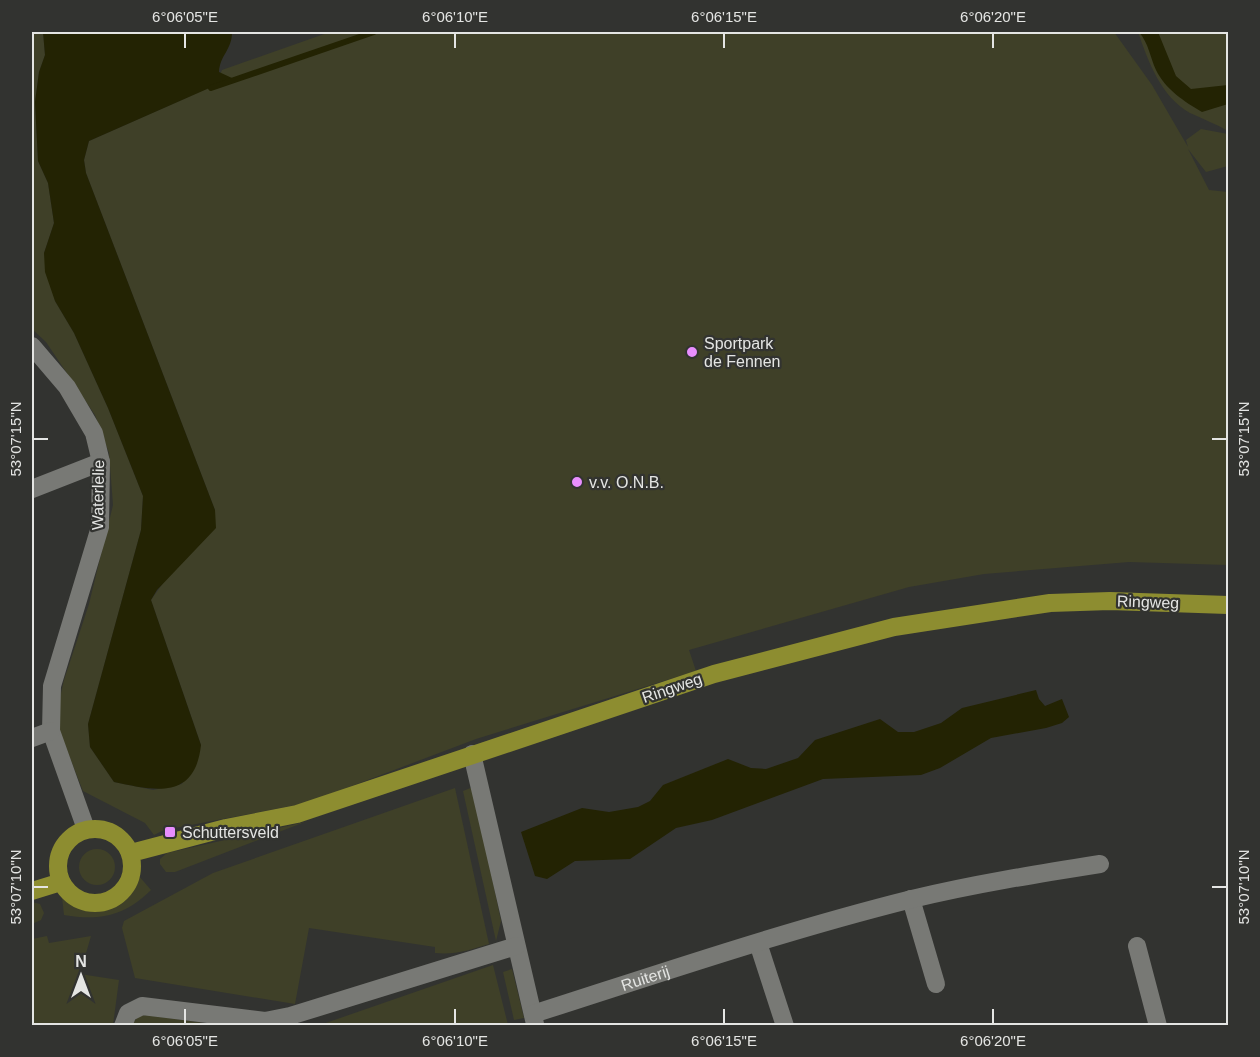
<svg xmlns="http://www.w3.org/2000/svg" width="1260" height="1057" font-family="Arial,sans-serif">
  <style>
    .green { fill: #3f4028 }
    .water { fill: #232303 }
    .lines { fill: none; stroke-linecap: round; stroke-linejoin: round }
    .stream { stroke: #232303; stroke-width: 6 }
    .minor { stroke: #787975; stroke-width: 18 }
    .major { stroke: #8d8d30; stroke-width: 18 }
    .ticks { fill: none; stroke: #e4e5e3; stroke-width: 2 }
    .poi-dot { fill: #e98efe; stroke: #323330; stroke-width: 2 }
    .labels { text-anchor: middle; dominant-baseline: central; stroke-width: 4.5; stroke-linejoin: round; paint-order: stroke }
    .poi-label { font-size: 16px; fill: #e4e5e3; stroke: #323330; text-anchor: start }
    .street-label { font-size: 16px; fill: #e4e5e3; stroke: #323330 }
    .neatline { fill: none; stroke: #e4e5e3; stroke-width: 2 }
    .ticks-label { font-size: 15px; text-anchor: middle; fill: #e4e5e3 }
  </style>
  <rect width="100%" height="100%" fill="#323330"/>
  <!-- green -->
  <path class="green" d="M32,32H43L45,55L39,72L35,102L38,161L48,183L54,223L44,253L55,301L74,333L108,408L143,496L141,530L88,724L90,747L114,782L153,790L182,784L201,745L151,600L215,510L86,173L84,160L89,141L222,82L219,77L222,70L330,32H1114L1152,85L1188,147L1186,140L1201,129L1228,134V166L1206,172L1188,149L1209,190L1228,192V565L1129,562L984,574L909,587L689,650L696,671L476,739L307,803L164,830L154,835L145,823L83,791L55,720L64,680L89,604L113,505L109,453L95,415L46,342L32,329Z
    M1138,32H1228V131C1216,124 1203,119 1190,113C1161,97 1148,61 1138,32Z
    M473,787L501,921L496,941L463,791Z
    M455,788L489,944C470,950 455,955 435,953V947L309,928L295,1004L135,978L122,928L124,921L213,873Z
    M305,822L175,872H166L160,864V859L167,853Z
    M79 867a18 18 0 1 1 36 0a18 18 0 1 1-36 0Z
    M138,875L151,890C125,916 100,921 64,915L62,897C89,919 126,908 138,875Z
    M32,902L40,904L44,913L41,920L32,924Z
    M47,936L49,943L91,936L80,974L119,980L113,1025H32V939Z
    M493,965L508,1025H320Z
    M512,969L524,1018L514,1020L503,972Z
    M147,1015L218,1025L131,1026L138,1016Z"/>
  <!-- water -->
  <path class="water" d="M43,32H232C232,50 220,55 219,72L232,78L89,141L84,160L86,173L215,510L216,528L157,590L151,600L201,745C195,800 156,791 114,782L90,747L88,724L141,530L143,496L108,408L74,333L55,301L45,272L44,253L54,223L48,183L38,161L35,102L39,72L45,55Z
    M1139,32H1158L1176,76L1191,89L1228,85V104L1202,112C1185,102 1165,89 1156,70C1150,57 1149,44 1139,32Z
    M1036,690L1039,699L1045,706L1062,699L1069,717L1062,723L1046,728L991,738L940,768L921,775L823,779L712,820L676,828L630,859L575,861L547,879L535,876L521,832L582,808L609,812L638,807L650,801L663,785L728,759L751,768L766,769L798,758L815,740L880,719L898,732H914L941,723L962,708Z"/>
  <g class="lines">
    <!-- stream -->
    <path class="stream" d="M211,88L374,32"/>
    <!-- minor -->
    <g class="minor">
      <path d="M32,346L67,387L94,433L101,462L100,527L52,686L51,731L86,829"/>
      <path d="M32,489L101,462"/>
      <path d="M32,738L51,731"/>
      <path d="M472,754L535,1024"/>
      <path d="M911,899L936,984"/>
      <path d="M758,943L785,1026"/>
      <path d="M1137,946L1158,1026"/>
      <path id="s1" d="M533,1014C658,974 784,931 912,899C974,884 1037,874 1100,864"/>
      <path d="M123,1026L128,1013L142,1006L265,1021L290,1016L516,946"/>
    </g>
    <!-- major -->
    <path class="major" d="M58 866a37 37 0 1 1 74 0a37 37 0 1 1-74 0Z
      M131,853L226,828L297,814L714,674L894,627L1050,603L1110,601L1228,605
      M32,891L61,882"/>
  </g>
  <!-- ticks -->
  <path class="ticks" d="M185,33V48M455,33V48M724,33V48M993,33V48M33,439H48M1212,439H1227M33,887H48M1212,887H1227M185,1009V1024M455,1009V1024M724,1009V1024M993,1009V1024"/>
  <!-- markers -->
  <g class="poi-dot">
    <circle cx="692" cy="352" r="6"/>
    <circle cx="577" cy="482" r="6"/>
    <rect x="164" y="826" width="12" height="12" rx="3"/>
  </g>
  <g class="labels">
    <!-- poi labels -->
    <g class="poi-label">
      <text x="704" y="343">Sportpark<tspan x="704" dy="18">de Fennen</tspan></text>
      <text x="589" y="482">v.v. O.N.B.</text>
      <text x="182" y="832">Schuttersveld</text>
    </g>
    <!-- street labels -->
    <g class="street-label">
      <text transform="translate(98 495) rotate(-89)">Waterlelie</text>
      <text transform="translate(1148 602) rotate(2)">Ringweg</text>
      <text transform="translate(672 688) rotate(-19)">Ringweg</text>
      <text stroke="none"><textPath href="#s1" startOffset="118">Ruiterij</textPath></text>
    </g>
  </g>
  <!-- border -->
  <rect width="1260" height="1057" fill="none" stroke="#323330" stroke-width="66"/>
  <!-- north arrow -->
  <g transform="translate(81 976)" stroke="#323330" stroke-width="4.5" paint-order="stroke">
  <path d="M0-4.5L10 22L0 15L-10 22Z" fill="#e4e5e3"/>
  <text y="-9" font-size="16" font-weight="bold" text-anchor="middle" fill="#e4e5e3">N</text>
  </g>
  <rect x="33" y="33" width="1194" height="991" class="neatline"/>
  <g class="ticks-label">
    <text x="185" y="22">6°06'05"E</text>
    <text x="455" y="22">6°06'10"E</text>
    <text x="724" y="22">6°06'15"E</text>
    <text x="993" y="22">6°06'20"E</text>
    <text transform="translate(16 439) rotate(-90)" y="5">53°07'15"N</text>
    <text transform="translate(1244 439) rotate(-90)" y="5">53°07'15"N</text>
    <text transform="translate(16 887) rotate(-90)" y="5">53°07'10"N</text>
    <text transform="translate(1244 887) rotate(-90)" y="5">53°07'10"N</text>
    <text x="185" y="1046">6°06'05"E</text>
    <text x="455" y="1046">6°06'10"E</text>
    <text x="724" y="1046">6°06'15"E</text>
    <text x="993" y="1046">6°06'20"E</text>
  </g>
</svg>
